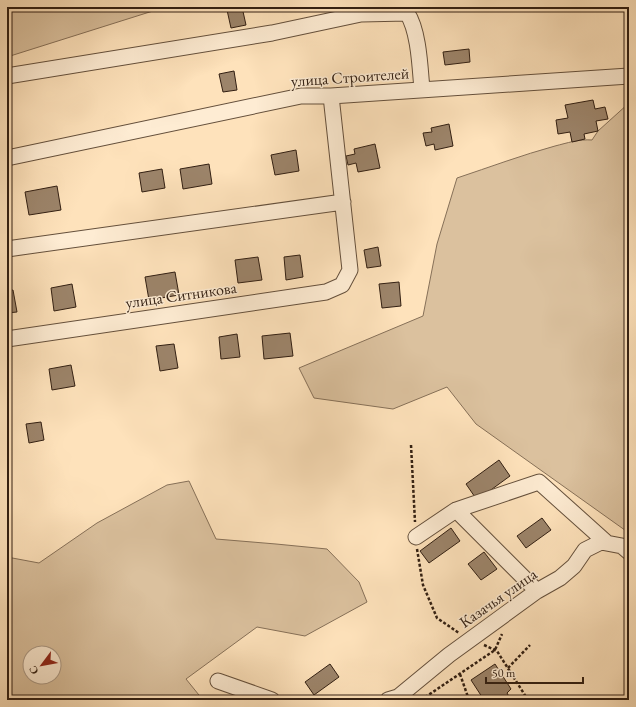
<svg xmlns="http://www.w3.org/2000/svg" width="636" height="707" font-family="'EB Garamond',serif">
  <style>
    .green { fill: #dbc19e; stroke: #867058; fill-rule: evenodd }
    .building { fill: #9c846a; stroke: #321f12 }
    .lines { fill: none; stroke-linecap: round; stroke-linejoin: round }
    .minor-casing { stroke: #65503c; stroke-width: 17 }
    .path { stroke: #321f12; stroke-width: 2.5; stroke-dasharray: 3 2; stroke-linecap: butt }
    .minor { stroke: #feecd3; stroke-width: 15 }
    .labels { text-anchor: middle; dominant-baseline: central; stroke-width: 3; stroke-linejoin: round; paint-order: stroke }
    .street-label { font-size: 16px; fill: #321f12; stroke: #feecd3 }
  </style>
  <rect width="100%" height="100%" fill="#fee2bb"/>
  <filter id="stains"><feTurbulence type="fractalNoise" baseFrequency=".005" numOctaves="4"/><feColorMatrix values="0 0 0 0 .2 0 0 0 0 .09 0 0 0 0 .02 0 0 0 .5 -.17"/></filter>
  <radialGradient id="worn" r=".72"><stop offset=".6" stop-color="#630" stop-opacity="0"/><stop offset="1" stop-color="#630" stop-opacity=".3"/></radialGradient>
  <!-- green -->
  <path class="green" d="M7,7H173L156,10L7,57Z
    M629,103V533L476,424L447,387L393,409L314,398L299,368L423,316L437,244L457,178C490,167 522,155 555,146C567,143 579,139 592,140L598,131Z
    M189,481L216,539L276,544L327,549L359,582L367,602L305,636L257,627L186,679L203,700H7V557L39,563L97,523L167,485ZM30,653H54V677H30Z"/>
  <!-- building -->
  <path class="building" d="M242,7L246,25L231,28L227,10Z
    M469,49L470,62L445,65L443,52Z
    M234,71L237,90L223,92L219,74Z
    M593,100L595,109L605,107L608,119L596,121L598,131L584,134L585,139L572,142L570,132L558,134L556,120L568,118L565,105Z
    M449,124L453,146L435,150L434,144L426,146L423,133L432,132L431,128Z
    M375,144L380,168L358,172L356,163L348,165L346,156L355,154L354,149Z
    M296,150L299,171L275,175L271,155Z
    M209,164L212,184L183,189L180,169Z
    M162,169L165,188L142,192L139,173Z
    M57,186L61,210L29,215L25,192Z
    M378,247L381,266L367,268L364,250Z
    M300,255L303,277L286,280L284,257Z
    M258,257L262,280L238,283L235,260Z
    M175,272L179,295L149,300L145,277Z
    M399,282L401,306L382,308L379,284Z
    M72,284L76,307L54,311L51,288Z
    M13,290L17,312L7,313V291Z
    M290,333L293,356L264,359L262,336Z
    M237,334L240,357L221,359L219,337Z
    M174,344L178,368L160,371L156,346Z
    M71,365L75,386L52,390L49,369Z
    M41,422L44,440L29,443L26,424Z
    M499,460L510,476L477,500L466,484Z
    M542,518L551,530L526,548L517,536Z
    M451,528L460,541L429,563L420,551Z
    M484,552L497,569L481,580L468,564Z
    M330,664L339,677L314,695L305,682Z
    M495,664L511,689L507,693L511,700H484L471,680Z"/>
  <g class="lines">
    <!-- minor casing -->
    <g class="minor-casing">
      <path id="minor" d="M7,76L272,33L361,14L407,13C419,31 420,68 422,90
        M7,158L301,96H331L629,76
        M7,249L343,202
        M7,339L326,292L342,285L350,270L331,96
        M456,510L537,591
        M416,537L456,510L539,482L607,543
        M218,681L272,700
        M388,700L398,697L449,655L537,591L560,578L574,566L585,550L601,542L622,546L629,552"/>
    </g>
    <!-- path -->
    <path class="path" d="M411,445L415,522
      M417,549L423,585L437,618L459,633
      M484,645L497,651L528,700
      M508,668L530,645
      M460,674L469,700
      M421,700L495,650L502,634"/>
    <!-- minor -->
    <use href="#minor" class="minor"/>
  </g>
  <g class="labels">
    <!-- street labels -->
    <g class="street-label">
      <text transform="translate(350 77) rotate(-4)">улица Строителей</text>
      <text transform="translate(181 295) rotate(-8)">улица Ситникова</text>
      <text transform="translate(498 598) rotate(-35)">Казачья улица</text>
    </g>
  </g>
  <!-- margin -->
  <rect width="636" height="707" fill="none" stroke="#fee2bb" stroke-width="24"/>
  <rect x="8" y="8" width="620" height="691" fill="none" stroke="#321f12" stroke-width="2"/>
  <rect x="12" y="12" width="612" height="683" fill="none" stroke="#321f12"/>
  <!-- north arrow -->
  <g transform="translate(42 665) rotate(238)"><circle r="19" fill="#feecd3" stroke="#ac9a86"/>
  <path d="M0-3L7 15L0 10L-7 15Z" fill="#8f2418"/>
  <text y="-6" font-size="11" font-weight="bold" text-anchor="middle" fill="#321f12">С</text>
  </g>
  <!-- scale -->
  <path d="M486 677v6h97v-6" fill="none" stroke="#321f12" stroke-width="2"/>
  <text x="492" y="677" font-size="12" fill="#321f12" stroke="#feecd3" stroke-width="3" paint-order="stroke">50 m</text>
  <rect width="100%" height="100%" filter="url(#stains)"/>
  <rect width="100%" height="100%" fill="url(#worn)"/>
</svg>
